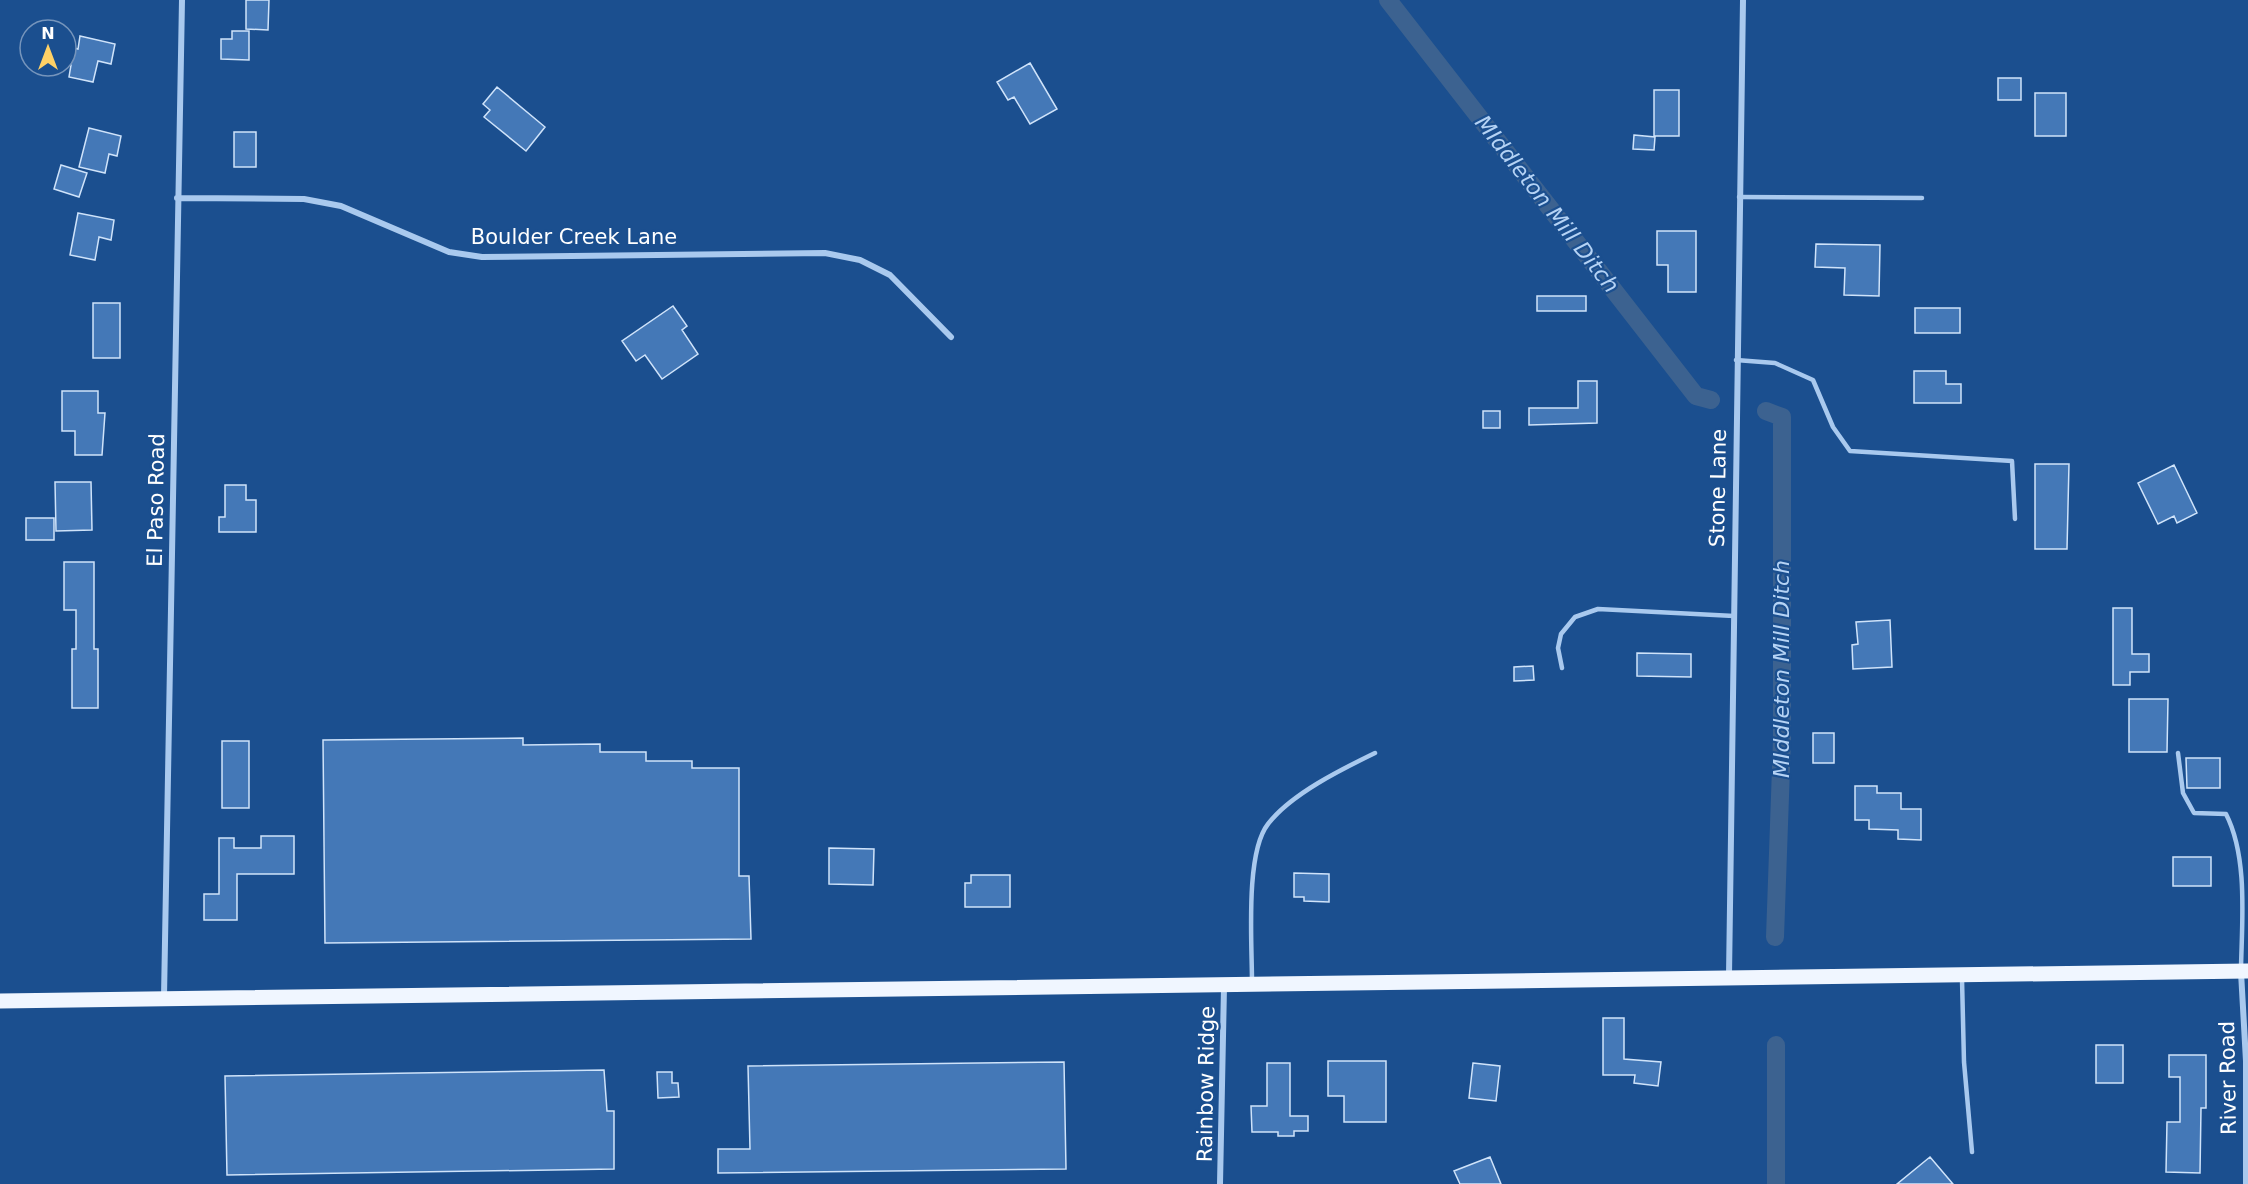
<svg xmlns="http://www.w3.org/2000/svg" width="2248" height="1184" font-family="'DejaVu Sans',sans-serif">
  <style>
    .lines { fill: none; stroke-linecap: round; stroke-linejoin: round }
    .canal { stroke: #3c6290; stroke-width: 18 }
    .building { fill: #4478b7; stroke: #cfe3fa; stroke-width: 1.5 }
    .service { stroke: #a9c9ee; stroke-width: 4.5 }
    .minor { stroke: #a9c9ee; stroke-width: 6 }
    .primary { stroke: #f0f6ff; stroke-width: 15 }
    .labels { text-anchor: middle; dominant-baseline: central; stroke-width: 4.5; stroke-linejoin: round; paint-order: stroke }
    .street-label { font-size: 21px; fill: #fff; stroke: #1b4f8f }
    .water-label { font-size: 22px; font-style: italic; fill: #b5d3f5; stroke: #1b4f8f }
  </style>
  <rect width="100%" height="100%" fill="#1b4f8f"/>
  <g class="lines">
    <!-- canal -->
    <path class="canal" d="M1388,0L1696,396L1711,400
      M1766,411L1782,417V740L1775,937
      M1776,1045V1184"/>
  </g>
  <!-- building -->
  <path class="building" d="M246,0H269L268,30L246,29Z
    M232,31H249V60L221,59V39H232Z
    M80,36L115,44L111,64L98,61L93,82L69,77L71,65L66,64V46L78,49Z
    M1030,63L1057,109L1030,124L1014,97L1008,100L997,82Z
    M1998,78H2021V100H1998Z
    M497,87L545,127L526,151L484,117L490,110L483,104Z
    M1654,90H1679V136H1654Z
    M2035,93H2066V136H2035Z
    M89,128L121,136L117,156L109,154L105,173L79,167Z
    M234,132H256V167H234Z
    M1634,135L1655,137L1654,150L1633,149Z
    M61,165L87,173L79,197L54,189Z
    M78,213L114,220L111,240L99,237L95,260L70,255Z
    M1657,231H1696V292H1668V265H1657Z
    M1816,244L1880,245L1879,296L1844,295L1845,268L1815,267Z
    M1537,296H1586V311H1537Z
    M93,303H120V358H93Z
    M673,306L687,326L682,330L698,354L662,379L645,355L636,361L622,341Z
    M1915,308H1960V333H1915Z
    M1914,371H1946V384H1961V403H1914Z
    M1578,381H1597V423L1529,425V408H1578Z
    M62,391H98V413H105L102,455H75V431H62Z
    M1483,411H1500V428H1483Z
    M2035,464H2069L2067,549H2035Z
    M2174,465L2197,513L2177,523L2174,516L2158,524L2138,483Z
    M55,482H91L92,530L56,531Z
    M225,485H246V500H256V532H219V517H225Z
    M26,518H54V540H26Z
    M64,562H94V649H98V708H72V649H76V610H64Z
    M2113,608H2132V654H2149V672H2130V685H2113Z
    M1890,620L1892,667L1853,669L1852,645L1858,644L1856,622Z
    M1637,653L1691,654V677L1637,676Z
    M1533,666L1534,680L1514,681V667Z
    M2129,699H2168L2167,752H2129Z
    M1813,733H1834V763H1813Z
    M523,738V745L600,744V752H646V761H692V768H739V876H749L751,939L325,943L323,740Z
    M222,741H249V808H222Z
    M2186,758H2220V788H2187Z
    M1855,786H1877V793H1901V809H1921V840L1898,839V830L1869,829V820H1855Z
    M261,836H294V874H237V920H204V894H219V838H234V848H261Z
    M829,848L874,849L873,885L829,884Z
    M2173,857H2211V886H2173Z
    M1294,873L1329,874V902L1304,901V897H1294Z
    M971,875H1010V907H965V883H971Z
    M1603,1018H1624V1059L1661,1062L1658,1086L1634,1083L1635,1075H1603Z
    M2096,1045H2123V1083H2096Z
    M2169,1055H2206V1108H2201L2200,1173L2166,1172L2167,1122H2180V1077H2169Z
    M1328,1061H1386V1122H1344V1096H1328Z
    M1064,1062L1066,1169L718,1173V1149H750L748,1066Z
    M1267,1063H1290V1116H1308V1131H1294V1136H1278V1132H1252L1251,1106H1267Z
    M1473,1063L1500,1066L1496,1101L1469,1098Z
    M604,1070L607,1111H614V1169L227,1175L225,1076Z
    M657,1072H672V1083H678L679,1097L658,1098Z
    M1490,1157L1501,1184H1460L1454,1171Z
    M1930,1157L1953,1184H1897Z"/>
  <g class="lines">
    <!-- service -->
    <path class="service" d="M1739,197L1922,198
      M1736,360L1775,363L1813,380L1833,427L1850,451L2012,461L2015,519
      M1562,668L1558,648L1561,634L1575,617L1598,609L1734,616
      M2178,753L2183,793L2194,813L2226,814C2248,857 2242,920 2241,968
      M1962,979L1964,1062L1972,1152
      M1252,982C1252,944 1245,853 1268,824C1291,794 1342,769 1375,753"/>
    <!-- minor -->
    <path class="minor" d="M177,198L304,199L341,206L449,252L482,257L825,253L860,260L890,275L951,337
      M2241,972L2246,1061V1184
      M1729,976L1743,0
      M164,997L182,0
      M1220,1184L1224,987"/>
    <!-- primary -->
    <path class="primary" d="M0,1001L2248,971"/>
  </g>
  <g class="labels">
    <!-- street labels -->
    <g class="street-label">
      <text x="574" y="237">Boulder Creek Lane</text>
      <text transform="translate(1718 488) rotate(-89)">Stone Lane</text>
      <text transform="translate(156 500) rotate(-89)">El Paso Road</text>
      <text transform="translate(2228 1078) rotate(-91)">River Road</text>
      <text transform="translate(1206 1084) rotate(-89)">Rainbow Ridge</text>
    </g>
    <!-- water labels -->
    <g class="water-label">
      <text transform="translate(1547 204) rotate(52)">MIddleton Mill Ditch</text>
      <text transform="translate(1781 669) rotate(-90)">MIddleton Mill Ditch</text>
    </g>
  </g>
  <!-- north arrow -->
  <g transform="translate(48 48)"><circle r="28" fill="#1b4f8f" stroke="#7695bc" stroke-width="1.5"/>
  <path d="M0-4.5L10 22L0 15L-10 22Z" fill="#ffd166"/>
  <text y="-9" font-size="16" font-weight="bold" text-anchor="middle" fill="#ffffff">N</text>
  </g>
</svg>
